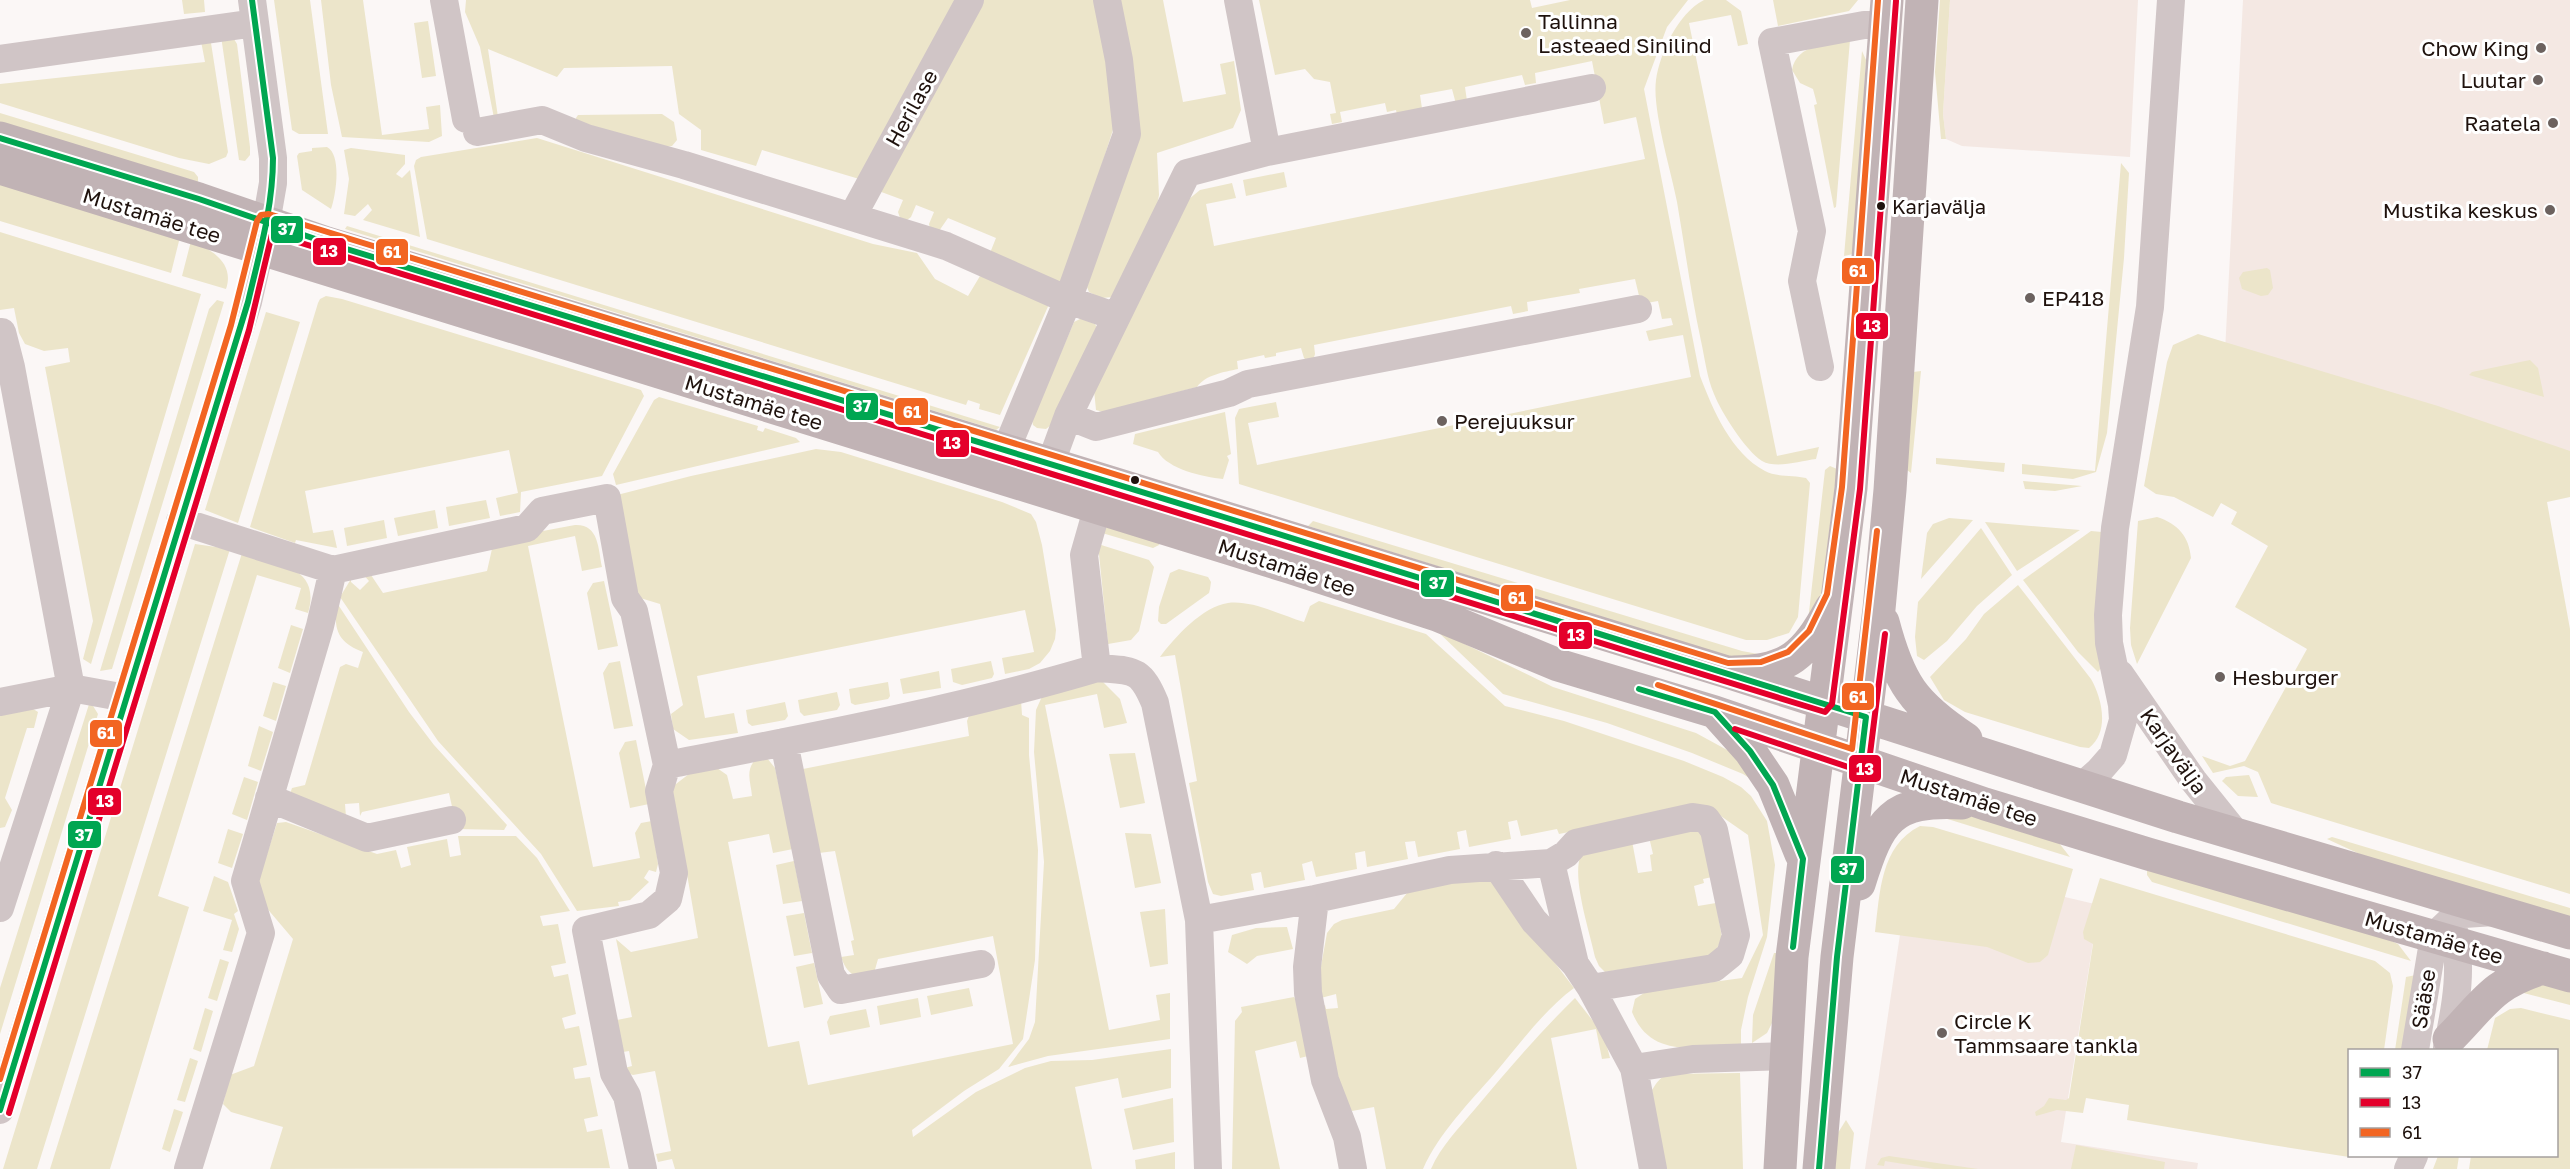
<svg xmlns="http://www.w3.org/2000/svg" width="2570" height="1169" font-family="'Golos Text',sans-serif">
  <style>
    .built { fill: #f4e8e3 }
    .green { fill: #ece5ca }
    .lines { fill: none; stroke-linecap: round; stroke-linejoin: round }
    .minor { stroke: #d0c5c6; stroke-width: 28 }
    .major { stroke: #c1b3b5; stroke-width: 33 }
    .bus-1-casing { stroke: #fff; stroke-width: 10 }
    .bus-2-casing { stroke: #fff; stroke-width: 10 }
    .bus-3-casing { stroke: #fff; stroke-width: 10 }
    .bus-1 { stroke: #00a651; stroke-width: 6 }
    .bus-2 { stroke: #e4002b; stroke-width: 6 }
    .bus-3 { stroke: #f26522; stroke-width: 6 }
    .poi-dot { fill: #6c625f; stroke: #fff; stroke-width: 2 }
    .bus-dot { fill: #1f120d; stroke: #fff; stroke-width: 2 }
    .labels { text-anchor: middle; dominant-baseline: central; stroke-width: 6; stroke-linejoin: round; paint-order: stroke }
    .bus-label { font-size: 20px; fill: #1f120d; stroke: #fff; text-anchor: start }
    .poi-label { font-size: 21px; fill: #1f120d; stroke: #fff; text-anchor: start }
    .street-label { font-size: 21px; fill: #1f120d; stroke: #fff }
    .line-badge { stroke: #fff; stroke-width: 2 }
    .badge-label { font-size: 16px; text-anchor: middle; font-weight: bold; fill: #fff }
  </style>
  <rect width="100%" height="100%" fill="#fbf7f6"/>
  <!-- built -->
  <path class="built" d="M1950,0H2138L2130,157L1962,146L1946,139L1943,114Z
    M2243,0H2570V458L2225,352Z
    M1911,861L2099,905L2061,1142L2198,1163L2197,1169H1865Z"/>
  <!-- green -->
  <path class="green" d="M182,0H204L205,12L184,14Z
    M274,0H310L328,134H299L292,130Z
    M321,0H363L382,135L429,129L426,107L440,105L442,136L429,142L342,137L331,85Z
    M466,0H963L866,181L762,150L756,166L701,150V130L679,114L672,66L564,68L557,77L488,49L498,117L494,118L480,47L465,12Z
    M980,0H1099L1117,117L1064,284L990,253L996,238L948,218L939,231L930,229L929,224L934,212L916,205L911,217L907,220L900,218L898,212L903,200L876,190Z
    M1114,0H1163L1183,102L1226,94L1220,64L1234,61L1241,110L1233,128L1157,153L1159,195L1156,211L1114,297L1101,298L1089,292L1087,287L1133,145Z
    M1259,0H1530L1532,8L1570,0H1688L1667,27L1644,89L1700,376C1713,410 1731,453 1765,471C1775,477 1794,475 1806,478L1810,483L1798,617L1789,633L1767,640H1746L1239,484L1235,418L1239,409L1276,402L1279,417L1248,423L1257,465L1691,377L1683,335L1649,341L1646,331L1673,325L1671,318L1662,319L1658,301L1641,304L1635,279L1579,289L1580,293L1527,302L1528,311L1513,314L1511,306L1314,345L1315,354L1312,364L1304,358L1301,348L1276,353V356L1265,358L1264,355L1237,361L1238,369C1224,372 1205,375 1197,387L1103,412L1096,410L1094,390L1189,199L1200,190L1232,183L1236,198L1206,204L1214,246L1645,159L1636,117L1604,124L1592,61L1535,73L1536,83L1525,85L1522,75L1465,87L1467,101L1456,104L1452,89L1420,95L1423,115L1398,119L1396,110L1387,112L1385,103L1340,112L1342,122L1332,124L1330,114L1336,113L1330,82L1314,79L1305,69L1275,75Z
    M1704,0H1726L1741,11L1748,44L1738,46L1731,15L1689,23L1777,456L1819,447L1816,459C1800,461 1776,469 1762,461C1746,451 1721,412 1714,394C1707,378 1705,359 1701,341C1691,295 1685,248 1677,202C1671,170 1652,110 1656,80C1660,53 1678,13 1704,0Z
    M1773,0H1858L1849,11L1778,26Z
    M1940,0H1950L1943,114L1946,139H1941L1935,72Z
    M428,21L436,76L422,78L414,23Z
    M200,36L211,43L228,152L226,157L209,164L179,158L0,103V84L205,62Z
    M221,36L234,39L237,44L250,147V155L245,161L239,160Z
    M1850,40L1836,207L1834,208L1814,105L1817,104L1813,89L1800,83L1792,70C1797,43 1828,45 1850,40Z
    M1862,51L1866,60L1853,254L1844,256Z
    M0,113L194,172L198,177V182L0,122Z
    M662,114L674,122L677,140L672,146L665,147L576,121V118L578,115Z
    M537,138L873,244L917,253L935,279L968,296L980,276L1050,302L1000,415L979,409L980,404L968,400L966,405L427,239L414,166L416,160L421,157Z
    M327,147C342,155 336,195 331,209L302,190L297,156L299,153L312,151V148Z
    M351,148L405,155V164L396,174L402,178L410,170L420,237L363,220L372,210L368,204L355,216L344,214L349,179L344,150Z
    M2121,163L2129,173L2124,258L2107,433L2096,472L2073,479L2022,474V464L2095,471Z
    M1284,172L1287,187L1246,196L1243,180Z
    M0,182L180,237L171,273L0,221Z
    M347,226L1000,427L996,430L990,428L345,229Z
    M0,232L201,294L91,664L83,659L93,621L45,367L70,362L68,348L44,351L25,344L19,333L14,308L0,310Z
    M191,241C211,249 235,263 226,289L182,276Z
    M2267,268L2270,270L2273,288L2268,295L2261,296L2242,289L2239,278L2243,272Z
    M326,296L342,299L641,390L644,396L602,476L521,492L520,512L500,516L496,498L518,493L509,450L305,491L313,533L333,530L337,548L296,540L295,543L250,527L318,303L320,299Z
    M217,300L224,302L112,669L100,671L209,309Z
    M266,312L300,322L238,523L205,510Z
    M1082,318L1095,324L1097,328L1051,425L1046,429L1037,428L1033,425L1032,420L1074,322Z
    M2198,334L2438,406L2570,451V497L2547,502L2570,629V894L2271,803L2258,772L2244,766L2213,773L2202,756L2230,766L2245,761L2307,649L2235,607L2268,546L2231,524L2237,512L2221,503L2213,517L2174,497L2156,494L2144,486L2167,362L2173,345Z
    M2530,360L2538,368L2544,397L2469,375L2472,372Z
    M1921,371L1911,473L1907,470L1913,372Z
    M659,397L758,426L757,430L763,432L765,428L796,438L800,442L616,485L613,474L654,400Z
    M1225,412L1231,454L1227,456L1229,460L1223,479C1203,477 1168,469 1158,452L1133,444L1135,434Z
    M816,449L841,452L1002,502L1031,514L1036,522L1042,545L1056,630L1055,639L1050,651L1040,663L1029,669L1005,674L1002,658L1034,652L1025,610L697,676L705,718L734,713L738,733L689,740L673,729L671,714L683,705L660,604L637,597L617,495L691,476Z
    M1936,458L2005,463L2004,472L1936,464Z
    M1830,466L1837,469L1820,606L1808,621L1825,470Z
    M2023,481L2082,486L2055,491L2025,489Z
    M486,500L490,518L449,526L446,507Z
    M435,510L438,528L398,536L394,518Z
    M2157,517C2178,524 2189,536 2191,558L2137,664L2131,645L2130,628L2138,521Z
    M1949,518L1973,520L1921,579L1927,533L1933,524Z
    M384,520L387,538L347,546L344,528Z
    M1313,521L1742,651L1774,657L1737,659L1308,526Z
    M1985,522L2080,530L2017,571Z
    M575,525C599,524 598,548 602,567L582,571L575,536L528,546L593,867L640,858L635,833L641,823L652,821L658,864L656,872L649,870L644,878L649,882L630,900L618,902L619,906L577,911L541,854L438,741L340,597L351,579V582L360,590L369,581L361,572H369L383,593L487,571L494,540Z
    M1107,527L1161,540L1159,545L1153,548L1102,533Z
    M1981,528L2012,575L1977,606L1947,641L1924,660L1917,656L1915,637L1918,602Z
    M2091,531L2102,532L2101,668L2098,672L2078,652L2023,580Z
    M195,544L230,549L37,1169H3Z
    M1098,544L1149,560L1154,567L1139,631L1131,640L1108,644Z
    M242,553C275,563 322,566 308,613L295,609L301,588L257,575L158,896L189,907L110,1169H50Z
    M1179,569L1208,577L1211,582L1210,589L1209,593L1166,624H1161L1158,621L1159,607L1170,573Z
    M604,581L618,646L598,650L587,593L593,583Z
    M2018,585L2091,679C2102,698 2110,732 2089,748L2080,747L1965,712L1944,700L1930,677L1966,639L1984,614Z
    M1319,601L1426,634L1505,706L1564,721L1684,761L1723,777L1741,787L1751,796L1767,821L1775,865L1767,937L1748,997L1741,1030V1044C1699,1047 1651,1060 1632,1012L1635,999L1647,991L1742,978L1763,935L1748,835L1705,805L1559,834L1557,829L1521,836L1517,820L1508,822L1511,839L1469,847L1466,830L1457,832L1460,849L1418,857L1415,841L1405,842L1408,859L1367,867L1365,851L1355,853L1357,869L1316,877L1312,861L1302,864L1305,880L1264,888L1261,872L1251,874L1254,890L1221,896L1213,894L1208,882L1189,783L1197,781L1175,655L1160,657C1174,638 1203,606 1228,603C1252,600 1281,615 1304,622L1310,606Z
    M337,603L409,712L434,745L507,825L504,830L457,829L449,793L362,812L360,816L359,803L345,804L346,817L290,794L292,788L305,785L340,667L346,664L358,668L363,652C338,642 333,630 337,603Z
    M291,625L303,629L290,673L278,668Z
    M1436,630L1553,687L1696,733L1729,751L1759,784L1743,774L1692,753L1607,723L1503,694Z
    M620,661L633,726L614,729L603,673L609,663Z
    M991,661L994,674L992,678L962,685L953,682L951,669Z
    M939,671L941,688L903,694L900,679Z
    M1100,679L1120,699L1127,723L1104,728L1097,694L1045,705L1109,1030L1160,1020L1156,995L1170,993V1039L1048,1056L1008,1067L1029,1039L1035,1022L1044,862L1034,752L1036,710L1044,692Z
    M273,682L286,686L276,721L263,716Z
    M888,682L890,696L888,699L855,705L851,703L849,689Z
    M837,692L840,705L837,710L804,716L800,712L798,700Z
    M1021,700L1022,715L1029,718V755L1038,850L1035,960L1023,1039L999,1069L964,1091L912,1130L913,1137L976,1092L1025,1068L1051,1061L1092,1060L1171,1049V1088L1122,1098L1118,1078L1075,1087L1092,1169H675L672,1159L658,1162L656,1154L671,1151L655,1071L633,1075L617,1070L632,1066L629,1051L617,1053V1020L632,1017L616,939L631,952L698,938L672,787L689,774L717,768L727,775L733,799L752,796C751,783 745,771 755,760L767,758L775,768L793,849L773,853L769,834L728,842L768,1047L799,1041L808,1085L1013,1044L993,936L878,959L872,980C855,978 847,974 841,957L854,955L851,941L854,940L835,851L819,853L803,769L969,736L967,721L970,713Z
    M90,701L98,714L0,1034V988Z
    M785,702L788,716L785,720L752,726L748,723L746,710Z
    M30,707L38,712L34,728H27L5,798L12,810L5,827L0,828V709Z
    M259,726L273,732L261,771L248,766Z
    M636,740L649,804L630,808L619,753L625,742Z
    M1135,753L1145,803L1120,808L1109,754Z
    M2249,775L2258,797L2238,796L2222,781L2226,777Z
    M244,777L258,782L247,820L232,814Z
    M1925,812H1959L2059,843L2070,857Z
    M286,822L377,854L396,850L401,868L411,865L407,847L447,839L450,857L461,855L458,836H516L537,858L570,911L540,916L543,926L558,924L566,963L551,966L554,977L568,974L576,1014L562,1018L565,1029L579,1026L587,1065L573,1068L575,1079L590,1077L598,1116L584,1119L587,1132L602,1129L610,1168L270,1169L283,1127L231,1112L223,1104L230,1075L254,1066L293,939L265,906L258,882L277,823Z
    M1920,826L1933,827L2073,869L2048,955L2040,962L2028,963L1987,947L1875,932C1880,893 1880,846 1920,826Z
    M1700,828L1712,877L1703,879L1704,883L1694,886L1698,906L1716,903L1722,938L1714,955L1605,972L1599,966L1595,957C1590,933 1571,876 1581,855L1632,841L1638,873L1652,871L1650,855L1653,854L1649,837Z
    M228,829L243,834L232,868L218,863Z
    M1125,833L1151,834L1161,883L1135,888Z
    M2332,837L2570,908V919L2388,867L2327,839Z
    M794,861L802,901L783,904L776,865Z
    M2147,869L2385,938L2398,944L2411,961L2152,882L2147,875Z
    M1488,875L1574,988C1543,1011 1520,1044 1495,1073C1469,1103 1439,1133 1423,1169H1386L1374,1107L1352,1111L1344,1102L1318,1006L1325,1005L1326,1009L1338,1008L1336,994L1317,999V988L1327,933L1334,924L1342,920L1394,909L1412,887Z
    M214,876L228,882L238,911L234,914L239,929L232,952L223,950L232,920L203,911Z
    M2100,878L2375,961L2390,973L2393,986L2384,1050H2350V1156H2366L2349,1157L2266,1144L2127,1120L2129,1105L2086,1098L2083,1113L2057,1110L2036,1116L2035,1112L2044,1106L2049,1098L2066,1100L2069,1098L2093,944L2084,939L2083,932Z
    M1165,909L1168,964L1150,967L1140,912Z
    M804,913L812,953L794,956L786,916Z
    M1287,927L1293,949L1257,956L1247,964L1228,952L1232,935L1256,928Z
    M1774,953H1777L1772,1023L1767,1033L1752,1043L1753,1015Z
    M220,959L229,962L217,1001L208,998Z
    M814,963L823,1004L804,1008L796,967Z
    M2416,975L2407,1050H2395L2406,977Z
    M2541,984L2570,991V1005L2512,990Z
    M969,988L973,1006L931,1015L927,996Z
    M1294,997L1297,1002L1308,1056L1300,1058L1296,1041L1255,1051L1280,1169H1232L1235,1021L1242,1012L1241,1007Z
    M918,998L921,1017L880,1025L877,1006Z
    M1575,998L1604,1035L1610,1058L1602,1059L1596,1029L1551,1038L1577,1169H1431C1441,1146 1459,1128 1475,1109C1507,1071 1539,1033 1575,998Z
    M205,1008L213,1011L201,1052L193,1049Z
    M2521,1008L2570,1020V1169H2469L2471,1156H2556V1050H2487L2495,1018L2510,1009Z
    M866,1009L870,1027L830,1035L827,1022L830,1016Z
    M190,1058L198,1061L185,1102L177,1100Z
    M1740,1073L1743,1169H1665L1652,1090C1657,1082 1660,1077 1669,1074Z
    M1173,1098L1174,1142L1133,1150L1124,1109Z
    M174,1109L183,1112L170,1152L162,1149Z
    M1846,1120L1854,1133L1850,1169H1832L1836,1136Z
    M2076,1145L2165,1162L2164,1169H2071Z
    M1175,1152V1169H1136L1135,1160Z
    M1889,1156L1978,1169H1934L1885,1161L1884,1166L1877,1165L1881,1158Z
    M2438,1156H2459L2457,1169H2433Z"/>
  <g class="lines">
    <!-- minor -->
    <path class="minor" d="M444,0L466,119
      M1107,0L1119,60L1127,134L1068,300L1006,450L1019,483L1050,465L1068,416L1187,173L1267,152L1592,88
      M1238,0L1267,152
      M0,59L255,23
      M477,132L542,120L586,138L684,165L946,246L1068,300L1114,316
      M852,217L970,0
      M0,332H2L11,367L71,688L0,702
      M1820,367L1802,281L1812,231L1772,42L1864,25H1885
      M1068,416L1096,427L1229,393L1248,384L1638,309
      M180,521L333,570L527,528L542,511L607,498L625,598L634,611L667,765L659,791L674,873L668,899L649,915L586,930L614,1073L627,1096L643,1169
      M1097,668C1133,671 1140,667 1155,703L1199,920
      M2120,674L2193,780L2238,836
      M784,742L831,975L841,990L981,964
      M667,765C811,737 956,710 1097,668L1084,555L1104,485
      M2082,786L2099,771L2113,755L2123,720L2122,705L2109,643L2108,615L2115,528L2150,307L2171,0
      M269,798L367,838L452,820
      M1551,863L1566,854L1576,843L1693,817L1706,819L1714,830L1736,935L1730,955L1714,968L1591,988
      M1496,865L1534,921L1575,964
      M1315,899L1307,967L1308,993L1325,1080L1347,1137L1353,1169
      M0,908L71,688L126,698
      M2447,1048C2456,1007 2464,963 2452,923
      M2415,1050L2434,936L2451,920L2464,914L2494,912
      M1634,1068L1653,1169
      M0,1110L248,302L266,223L273,183V158L252,0
      M188,1169L261,933L245,881L320,626L333,570
      M1208,1169L1199,920L1315,899L1450,870L1551,863L1575,964L1591,988L1634,1068L1693,1059L1788,1056
      M2408,1169L2414,1156"/>
    <!-- major -->
    <path class="major" d="M0,138L199,199L327,243L745,370L1727,672L2178,817L2570,933
      M0,168L1289,567L1437,615L1558,665L1715,712L1985,804L2148,854L2570,976
      M1883,622C1899,683 1913,704 1966,739
      M1734,672C1789,671 1805,655 1831,608
      M1716,713L1750,751L1773,785L1801,854
      M1859,884C1879,820 1891,799 1962,803
      M2449,1039C2485,1003 2491,984 2543,968
      M1780,1169L1792,957L1851,488L1887,0
      M1819,1169L1837,957L1879,609L1890,490L1922,0"/>
    <!-- bus-1 casing -->
    <g class="bus-1-casing">
      <path id="bus-1" d="M0,138L199,199L327,243L1227,518L1866,717L1837,957L1819,1169
        M1639,689L1715,712L1750,751L1773,785L1803,859L1793,947
        M0,1110L248,302C259,255 273,207 273,158L252,0"/>
    </g>
    <!-- bus-2 casing -->
    <g class="bus-2-casing">
      <path id="bus-2" d="M1735,729L1857,770L1865,769L1869,762L1885,634
        M9,1113L249,330L272,234L1825,712L1832,704L1860,489L1896,1"/>
    </g>
    <!-- bus-3 casing -->
    <g class="bus-3-casing">
      <path id="bus-3" d="M1658,685L1852,749L1877,531
        M0,1079L231,325L257,221L261,215L269,214L1728,663L1761,662L1788,652L1809,631L1827,594L1842,487L1878,0"/>
    </g>
    <!-- bus-1 -->
    <use href="#bus-1" class="bus-1"/>
    <!-- bus-2 -->
    <use href="#bus-2" class="bus-2"/>
    <!-- bus-3 -->
    <use href="#bus-3" class="bus-3"/>
  </g>
  <!-- markers -->
  <g class="poi-dot">
    <circle cx="1526" cy="33" r="6"/>
    <circle cx="2541" cy="48" r="6"/>
    <circle cx="2538" cy="80" r="6"/>
    <circle cx="2553" cy="123" r="6"/>
    <circle cx="2550" cy="210" r="6"/>
    <circle cx="2030" cy="298" r="6"/>
    <circle cx="1442" cy="421" r="6"/>
    <circle cx="2220" cy="677" r="6"/>
    <circle cx="1942" cy="1033" r="6"/>
  </g>
  <g class="bus-dot">
    <circle cx="1881" cy="206" r="5"/>
    <circle cx="1135" cy="480" r="5"/>
  </g>
  <g class="labels">
    <!-- bus labels -->
    <g class="bus-label">
      <text x="1892" y="206">Karjavälja</text>
    </g>
    <!-- poi labels -->
    <g class="poi-label">
      <text x="1538" y="21">Tallinna<tspan x="1538" dy="24">Lasteaed Sinilind</tspan></text>
      <text x="2529" y="48" text-anchor="end">Chow King</text>
      <text x="2526" y="80" text-anchor="end">Luutar</text>
      <text x="2541" y="123" text-anchor="end">Raatela</text>
      <text x="2538" y="210" text-anchor="end">Mustika keskus</text>
      <text x="2042" y="298">EP418</text>
      <text x="1454" y="421">Perejuuksur</text>
      <text x="2232" y="677">Hesburger</text>
      <text x="1954" y="1021">Circle K<tspan x="1954" dy="24">Tammsaare tankla</tspan></text>
    </g>
    <!-- street labels -->
    <g class="street-label">
      <text transform="translate(911 108) rotate(-61)">Herilase</text>
      <text transform="translate(152 215) rotate(17)">Mustamäe tee</text>
      <text transform="translate(754 402) rotate(17)">Mustamäe tee</text>
      <text transform="translate(1287 567) rotate(18)">Mustamäe tee</text>
      <text transform="translate(2174 751) rotate(55)">Karjavälja</text>
      <text transform="translate(1969 797) rotate(18)">Mustamäe tee</text>
      <text transform="translate(2434 937) rotate(16)">Mustamäe tee</text>
      <text transform="translate(2423 999) rotate(-81)">Sääse</text>
    </g>
  </g>
  <g class="line-badge">
    <rect x="270" y="215" width="34" height="29" rx="6" fill="#00a651"/>
    <rect x="312" y="237" width="35" height="29" rx="6" fill="#e4002b"/>
    <rect x="375" y="238" width="34" height="28" rx="6" fill="#f26522"/>
    <rect x="1841" y="257" width="34" height="28" rx="6" fill="#f26522"/>
    <rect x="1855" y="312" width="34" height="28" rx="6" fill="#e4002b"/>
    <rect x="845" y="392" width="34" height="29" rx="6" fill="#00a651"/>
    <rect x="894" y="397" width="35" height="29" rx="6" fill="#f26522"/>
    <rect x="935" y="429" width="35" height="29" rx="6" fill="#e4002b"/>
    <rect x="1420" y="569" width="35" height="29" rx="6" fill="#00a651"/>
    <rect x="1500" y="584" width="34" height="28" rx="6" fill="#f26522"/>
    <rect x="1558" y="621" width="35" height="29" rx="6" fill="#e4002b"/>
    <rect x="1841" y="682" width="34" height="29" rx="6" fill="#f26522"/>
    <rect x="89" y="719" width="34" height="29" rx="6" fill="#f26522"/>
    <rect x="1848" y="754" width="34" height="29" rx="6" fill="#e4002b"/>
    <rect x="87" y="787" width="35" height="29" rx="6" fill="#e4002b"/>
    <rect x="67" y="820" width="35" height="29" rx="6" fill="#00a651"/>
    <rect x="1830" y="855" width="35" height="29" rx="6" fill="#00a651"/>
  </g>
  <g class="badge-label">
    <text x="287" y="235">37</text>
    <text x="329" y="257">13</text>
    <text x="392" y="258">61</text>
    <text x="1858" y="277">61</text>
    <text x="1872" y="332">13</text>
    <text x="862" y="412">37</text>
    <text x="912" y="418">61</text>
    <text x="952" y="449">13</text>
    <text x="1438" y="589">37</text>
    <text x="1517" y="604">61</text>
    <text x="1576" y="641">13</text>
    <text x="1858" y="703">61</text>
    <text x="106" y="739">61</text>
    <text x="1865" y="775">13</text>
    <text x="105" y="807">13</text>
    <text x="84" y="841">37</text>
    <text x="1848" y="875">37</text>
  </g>
  <!-- legend -->
  <rect x="2348" y="1049" width="210" height="108" fill="#ffffff" stroke="#a5a09e" stroke-width="1.5"/>
  <rect x="2360" y="1068" width="30" height="9" fill="#00a651" stroke="#a5a09e" stroke-width="1.5"/>
  <text x="2402" y="1079" font-size="18" fill="#1f120d">37</text>
  <rect x="2360" y="1098" width="30" height="9" fill="#e4002b" stroke="#a5a09e" stroke-width="1.5"/>
  <text x="2402" y="1109" font-size="18" fill="#1f120d">13</text>
  <rect x="2360" y="1128" width="30" height="9" fill="#f26522" stroke="#a5a09e" stroke-width="1.5"/>
  <text x="2402" y="1139" font-size="18" fill="#1f120d">61</text>
</svg>
